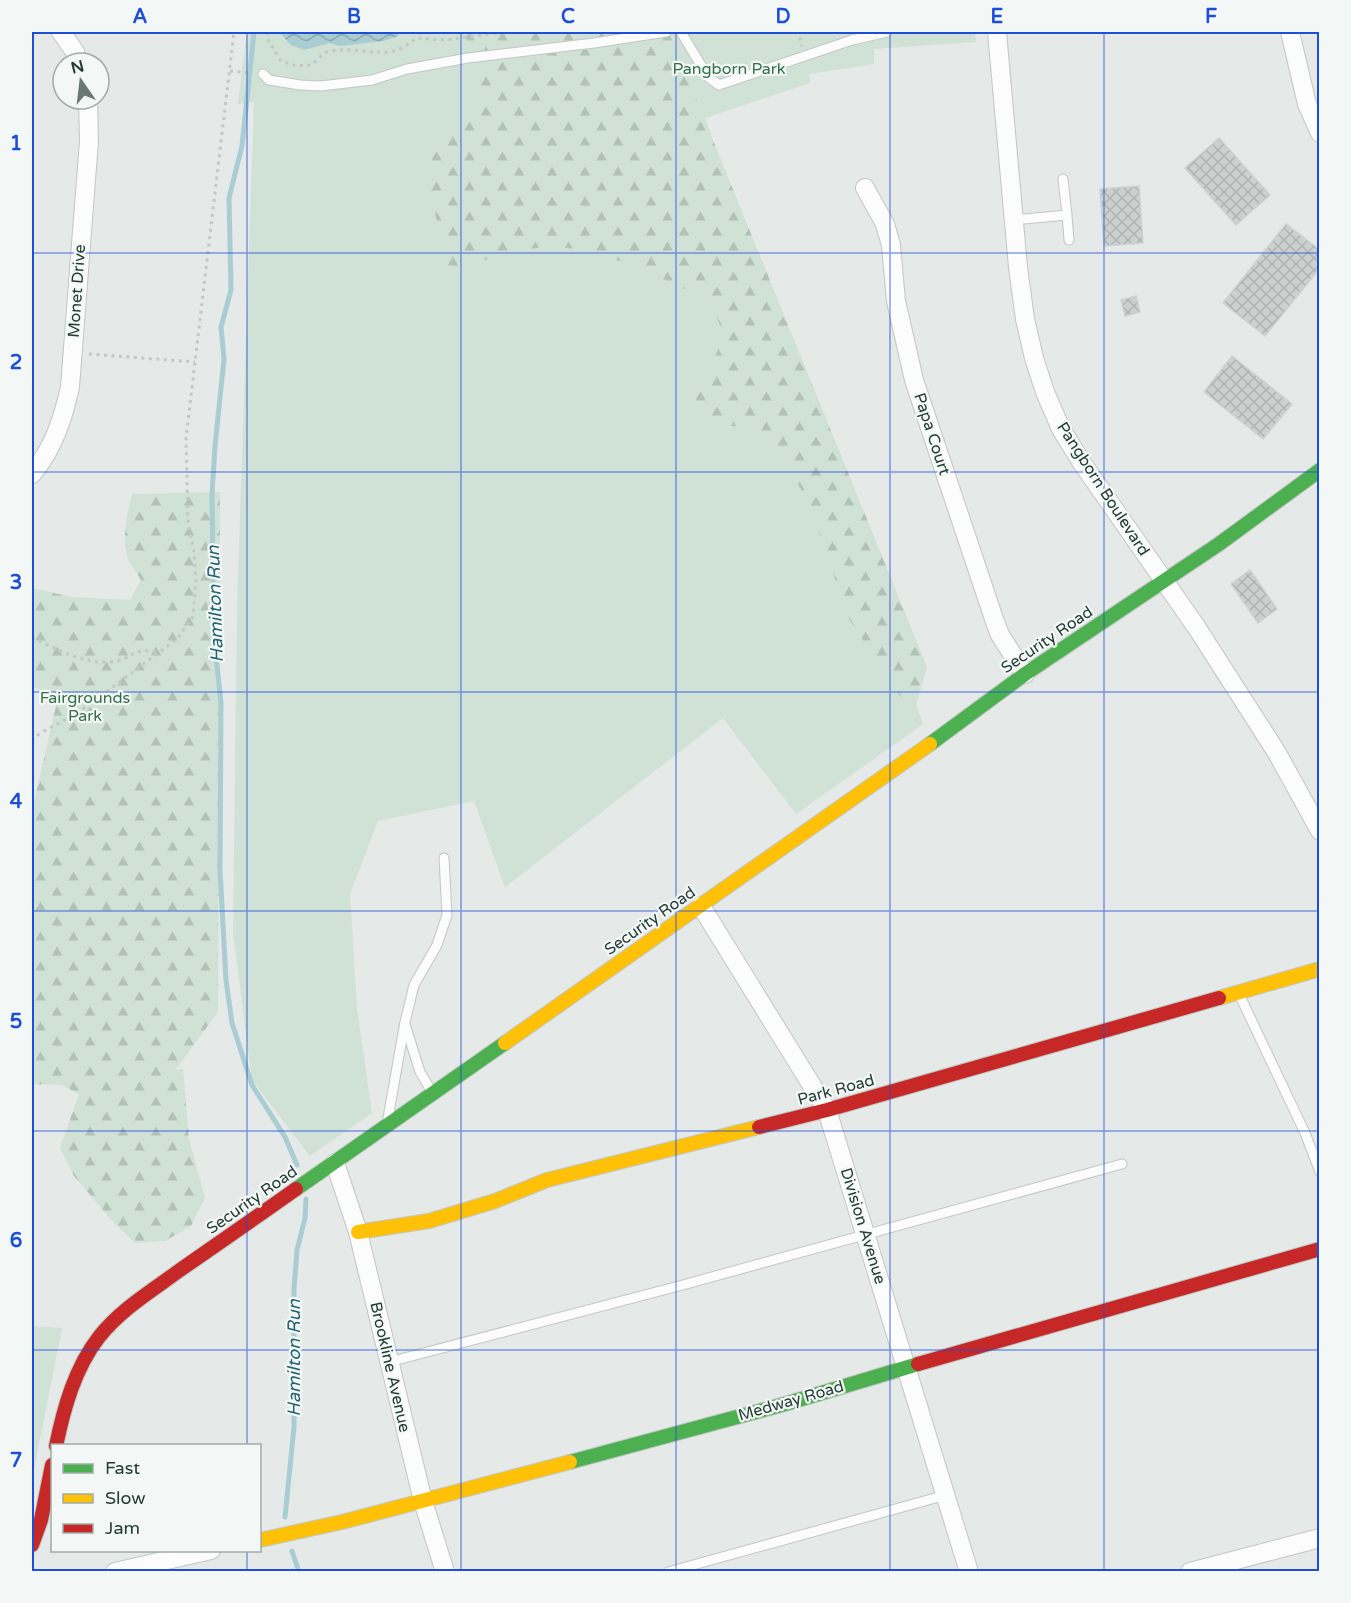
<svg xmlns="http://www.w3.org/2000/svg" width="1351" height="1603" font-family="'Varela Round',sans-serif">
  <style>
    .green { fill: #d0e1d5 }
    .forest { fill: url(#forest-firs) }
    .water { fill: url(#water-waves) }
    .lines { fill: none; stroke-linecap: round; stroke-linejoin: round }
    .stream { stroke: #aacdd3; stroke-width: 5 }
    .building { fill: url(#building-cross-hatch); stroke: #ced2d0; stroke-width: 1.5 }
    .lane-casing { stroke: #c2c6c4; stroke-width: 11 }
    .street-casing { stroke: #c2c6c4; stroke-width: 20 }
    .fast-casing { stroke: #c0c7c4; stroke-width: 16 }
    .slow-casing { stroke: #c0c7c4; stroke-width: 16 }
    .jam-casing { stroke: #c0c7c4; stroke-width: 16 }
    .path { stroke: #c2c9c5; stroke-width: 3; stroke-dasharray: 3 4.5; stroke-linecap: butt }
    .lane { stroke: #fbfcfb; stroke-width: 9 }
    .street { stroke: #fbfcfb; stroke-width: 18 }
    .fast { stroke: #4caf50; stroke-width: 14 }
    .slow { stroke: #ffc107; stroke-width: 14 }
    .jam { stroke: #c62828; stroke-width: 14 }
    .grid { fill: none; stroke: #1d4ed8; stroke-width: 1.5; stroke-opacity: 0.55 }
    .labels { text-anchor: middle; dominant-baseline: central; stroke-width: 4.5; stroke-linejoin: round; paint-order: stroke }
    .park-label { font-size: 16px; fill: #336e4a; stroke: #f3f8f6 }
    .street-label { font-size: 16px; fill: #243b35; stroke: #f3f8f6 }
    .water-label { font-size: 18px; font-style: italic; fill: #246371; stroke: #f3f8f6 }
    .neatline { fill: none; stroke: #1d4ed8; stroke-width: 2 }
    .grid-label { font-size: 20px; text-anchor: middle; font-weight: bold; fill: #1d4ed8 }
  </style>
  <defs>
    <pattern id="forest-firs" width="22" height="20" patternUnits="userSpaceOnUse" patternTransform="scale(1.5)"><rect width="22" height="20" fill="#d0e1d5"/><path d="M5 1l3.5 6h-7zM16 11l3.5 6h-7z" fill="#b2c2b7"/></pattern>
    <pattern id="water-waves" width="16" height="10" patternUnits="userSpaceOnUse" patternTransform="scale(1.5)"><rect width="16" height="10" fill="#aacdd3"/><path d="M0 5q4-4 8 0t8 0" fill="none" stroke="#8aa8ac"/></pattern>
    <pattern id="building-cross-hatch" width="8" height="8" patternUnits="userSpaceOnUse" patternTransform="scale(1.5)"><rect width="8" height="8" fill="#ccd1cf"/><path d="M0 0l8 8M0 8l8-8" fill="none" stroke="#afb4b2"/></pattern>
  </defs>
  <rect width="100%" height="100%" fill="#e5e9e7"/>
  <!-- green -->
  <path class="green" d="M247,32H975L976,42L874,49V64L809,74L810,83L705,118L923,724L796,814L723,718L505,887L474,801L378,821L350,894L357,1009L372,1113L310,1156L252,1080L233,933L237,606L254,102L238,104Z
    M32,1326L62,1328L32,1479Z"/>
  <!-- forest -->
  <path class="forest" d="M464,32H669L927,667L916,705L900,696L849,619L808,501L793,476L776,451L752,430L695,418L690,387L711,365L724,337C721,329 718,319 714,311C706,296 672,283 656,276C607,254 566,239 511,252C490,257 470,266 450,273L423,166L441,141L484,97Z
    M220,492L218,1012L175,1070L183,1069L189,1139L205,1198L191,1226L165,1241L135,1243L114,1223L74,1176L60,1148L79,1094L62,1085L32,1084V811L58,697L32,687V588L72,597L130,600L141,580C138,574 133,569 130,563C120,543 127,516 132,494Z"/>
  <!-- water -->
  <path class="water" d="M279,32H402L396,37L384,41L340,46L329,43L304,50L291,45Z"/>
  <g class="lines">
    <!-- stream -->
    <path class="stream" d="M254,32L242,146L229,198L231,290L221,327L224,359L215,446L212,494L214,637L221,703L220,870L226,980L232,1023L252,1085L285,1137L297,1165
      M285,1517L294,1427V1289L297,1250L305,1218L306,1199
      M292,1551L299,1572"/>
  </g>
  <!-- building -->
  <path class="building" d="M1219,138L1270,195L1236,225L1185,168Z
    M1139,186L1143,243L1104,246L1100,189Z
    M1286,224L1320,250V268L1265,336L1223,303Z
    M1136,296L1140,312L1125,316L1121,300Z
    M1232,356L1292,404L1263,439L1204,392Z
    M1250,570L1277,609L1258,623L1231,584Z"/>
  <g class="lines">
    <!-- lane casing -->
    <g class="lane-casing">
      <path id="lane" d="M681,32L708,77L719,85L852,40L887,32
        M263,74L269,80L300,85L321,86L372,80L407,69L468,58L594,43L666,32
        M1067,215L1069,240
        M1013,220L1067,215L1063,179
        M1239,994L1305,1133L1320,1172
        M405,1024L420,1072L432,1092
        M388,1118L405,1022L414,985L437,945L447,915L444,858
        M389,1362L679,1286L1122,1164
        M668,1572L946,1495"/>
    </g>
    <!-- street casing -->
    <g class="street-casing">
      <path id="street" d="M61,32L75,52L79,63
        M997,32L1018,267L1025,319L1034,358L1045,392L1061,429L1082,463L1197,628L1277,753L1320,831
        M1290,32L1307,104L1320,133
        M865,188L885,224L891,245L896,301L914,380L994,619L1000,635L1025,674
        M32,474C53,449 63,419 70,387L89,141L88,99
        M701,906L827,1110L969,1572
        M335,1163L358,1232L423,1501L445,1572
        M115,1572L211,1550
        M1190,1572L1320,1538"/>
    </g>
    <!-- fast casing -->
    <g class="fast-casing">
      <path id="fast" d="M930,744L1025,674L1219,544L1320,470
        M296,1189L505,1043
        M570,1462L785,1404L918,1364"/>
    </g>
    <!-- slow casing -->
    <g class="slow-casing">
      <path id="slow" d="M1219,998L1320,969
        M505,1043L930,744
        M358,1232L429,1221L495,1201L547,1180L759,1127
        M260,1540L342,1522L570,1462"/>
    </g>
    <!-- jam casing -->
    <g class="jam-casing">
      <path id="jam" d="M759,1127L827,1110L1219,998
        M918,1364L1320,1249
        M56,1446C64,1407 75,1368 99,1337C121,1309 153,1290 180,1270C219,1243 258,1216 296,1189
        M32,1545L41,1520L52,1465"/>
    </g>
    <!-- path -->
    <path class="path" d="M268,32L267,38L281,61L297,66L311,65C316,62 320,56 325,53C329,50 335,51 339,50C370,48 390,62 416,38L445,40L505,32
      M420,32L422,38
      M795,32L799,35L802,46
      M230,71L252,73
      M89,354L195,362
      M32,638C57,649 83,664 111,662C132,661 132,645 159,653
      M32,741L39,734L79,712L177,639L193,617L196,579L194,552L188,522L186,438L234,32"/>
    <!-- lane -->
    <use href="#lane" class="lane"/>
    <!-- street -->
    <use href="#street" class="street"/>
    <!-- fast -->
    <use href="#fast" class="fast"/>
    <!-- slow -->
    <use href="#slow" class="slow"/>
    <!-- jam -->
    <use href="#jam" class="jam"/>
  </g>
  <!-- grid -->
  <path class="grid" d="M247,32V1446M461,32V1572M676,32V1572M890,32V1572M1104,32V1572M32,253H1320M32,472H1320M32,692H1320M32,911H1320M32,1131H1320M32,1350H1320M247,1550V1572"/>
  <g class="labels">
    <!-- park labels -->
    <g class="park-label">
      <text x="729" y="69">Pangborn Park</text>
      <text x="85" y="698">Fairgrounds<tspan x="85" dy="18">Park</tspan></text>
    </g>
    <!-- street labels -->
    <g class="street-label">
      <text transform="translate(77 291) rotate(-86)">Monet Drive</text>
      <text transform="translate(932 434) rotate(72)">Papa Court</text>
      <text transform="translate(1103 489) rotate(57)">Pangborn Boulevard</text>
      <text transform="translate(1047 640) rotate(-34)">Security Road</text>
      <text transform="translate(650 921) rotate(-35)">Security Road</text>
      <text transform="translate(836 1090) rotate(-15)">Park Road</text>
      <text transform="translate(252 1200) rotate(-35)">Security Road</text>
      <text transform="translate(863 1226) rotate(73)">Division Avenue</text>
      <text transform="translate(390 1367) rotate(77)">Brookline Avenue</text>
      <text transform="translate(791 1401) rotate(-16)">Medway Road</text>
    </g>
    <!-- water labels -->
    <g class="water-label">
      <text transform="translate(215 604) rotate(-92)">Hamilton Run</text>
      <text transform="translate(294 1358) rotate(-90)">Hamilton Run</text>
    </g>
  </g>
  <!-- border -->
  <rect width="1351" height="1603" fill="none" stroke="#f3f8f6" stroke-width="66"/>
  <!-- legend -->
  <rect x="51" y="1444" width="210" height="108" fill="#f3f8f6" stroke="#a0aca9" stroke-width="1.5"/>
  <rect x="63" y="1464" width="30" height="9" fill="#4caf50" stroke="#a0aca9" stroke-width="1.5"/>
  <text x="105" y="1474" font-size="18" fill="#243b35">Fast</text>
  <rect x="63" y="1494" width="30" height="9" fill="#ffc107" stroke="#a0aca9" stroke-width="1.5"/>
  <text x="105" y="1504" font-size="18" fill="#243b35">Slow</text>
  <rect x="63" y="1524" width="30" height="9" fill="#c62828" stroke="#a0aca9" stroke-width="1.5"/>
  <text x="105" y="1534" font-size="18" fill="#243b35">Jam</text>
  <!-- north arrow -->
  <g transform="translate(81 81) rotate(346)"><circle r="28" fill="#f3f8f6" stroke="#a0aca9" stroke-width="1.5"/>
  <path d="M0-4.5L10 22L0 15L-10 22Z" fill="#687873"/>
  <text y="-9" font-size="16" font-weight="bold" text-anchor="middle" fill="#243b35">N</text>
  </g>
  <rect x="33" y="33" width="1285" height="1537" class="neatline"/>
  <g class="grid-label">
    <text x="140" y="23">A</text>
    <text x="354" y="23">B</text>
    <text x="568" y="23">C</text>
    <text x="783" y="23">D</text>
    <text x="997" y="23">E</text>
    <text x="1211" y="23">F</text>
    <text x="16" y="150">1</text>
    <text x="16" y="369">2</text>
    <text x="16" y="589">3</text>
    <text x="16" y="808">4</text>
    <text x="16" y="1028">5</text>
    <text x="16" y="1247">6</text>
    <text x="16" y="1467">7</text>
  </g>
</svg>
